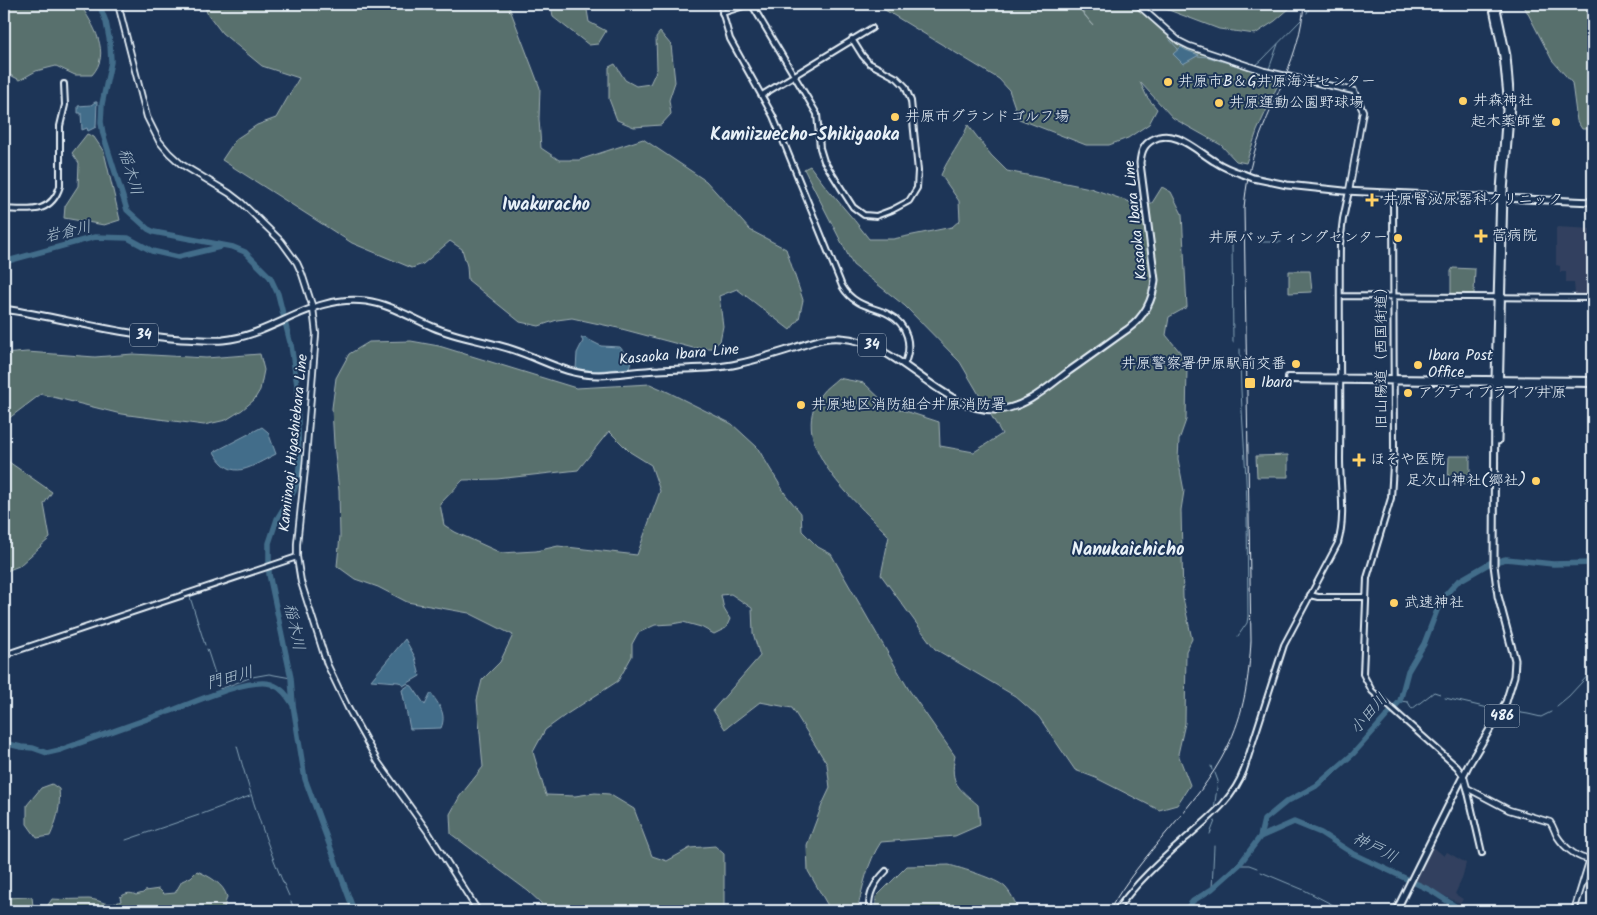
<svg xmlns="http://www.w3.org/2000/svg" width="1597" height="915" font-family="Kalam,'Klee One',sans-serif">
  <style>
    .built { fill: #31415e }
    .green { fill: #58706d; stroke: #a0b0b2; fill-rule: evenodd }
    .water { fill: #436d8a; stroke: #85a2b6 }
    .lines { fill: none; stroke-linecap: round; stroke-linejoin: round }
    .stream { stroke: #85a2b6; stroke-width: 1 }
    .river { stroke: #436d8a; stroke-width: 5.5 }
    .tertiary-casing { stroke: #e8f1f8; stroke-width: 8 }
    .secondary-casing { stroke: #e8f1f8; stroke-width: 8 }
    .primary-casing { stroke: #e8f1f8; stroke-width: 9 }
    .trunk-casing { stroke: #e8f1f8; stroke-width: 9 }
    .tertiary { stroke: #1d3557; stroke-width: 4 }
    .secondary { stroke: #1d3557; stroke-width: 4.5 }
    .primary { stroke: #1d3557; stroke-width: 5 }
    .trunk { stroke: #1d3557; stroke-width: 5 }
    .rail { stroke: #e8f1f8; stroke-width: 1 }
    .primary-bridge-casing { stroke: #e8f1f8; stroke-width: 9; stroke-linecap: butt }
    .primary-bridge { stroke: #1d3557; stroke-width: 5 }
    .poi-dot { fill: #ffd166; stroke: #1d3557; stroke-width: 2 }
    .labels { text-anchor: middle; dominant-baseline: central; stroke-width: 4; stroke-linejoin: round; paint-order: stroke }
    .shield { fill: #1d3557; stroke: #abb9c8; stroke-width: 1 }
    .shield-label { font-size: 14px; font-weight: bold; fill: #e8f1f8 }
    .poi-label { font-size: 15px; fill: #e8f1f8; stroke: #1d3557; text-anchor: start }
    .street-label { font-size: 15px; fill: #e8f1f8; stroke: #1d3557 }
    .water-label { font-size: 16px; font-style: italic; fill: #aec3d2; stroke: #1d3557 }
    .quarter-label { font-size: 18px; font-weight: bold; fill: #e8f1f8; stroke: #1d3557 }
  </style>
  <rect width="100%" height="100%" fill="#1d3557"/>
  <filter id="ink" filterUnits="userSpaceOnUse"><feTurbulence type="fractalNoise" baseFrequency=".02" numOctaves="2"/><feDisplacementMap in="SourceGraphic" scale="10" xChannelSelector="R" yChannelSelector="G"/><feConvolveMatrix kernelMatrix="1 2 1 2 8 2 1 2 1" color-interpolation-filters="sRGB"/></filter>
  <g filter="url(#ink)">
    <!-- built -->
    <path class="built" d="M1557,227L1593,229V294L1575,295L1574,283H1566V272H1560V266L1556,265V229Z
      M1432,846L1444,856L1447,852L1466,863L1462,879L1455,894L1463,899L1460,904L1414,880Z"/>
    <!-- green -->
    <path class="green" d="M4,4H80C93,25 112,53 92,75H75L56,66L36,71L20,80L4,72Z
      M204,4H508L540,88L539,119L541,148L559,160H579L643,139L706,181L750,230L786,249L803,300L799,319L790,330L737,289L719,296L723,326L720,341L712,348H693L618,328L572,318L557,320L539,326L520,322L468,280L467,266L462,249L450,241L423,264L412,268L352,243L222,160L236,139L257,125L276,118L299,78L262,66L222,33L207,13Z
      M551,4H589L587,10L589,22L606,31L598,44L589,45L553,17Z
      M875,4H1075L1093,25L1076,4H1133L1164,33L1183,47L1276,77L1280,80L1257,131L1246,163L1236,161L1221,145L1173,118L1140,82L1147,97L1157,109L1149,124L1128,138L1109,145H1086L1019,119L1009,90L999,79Z
      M1155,4H1290V8L1275,21L1255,34L1219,29L1158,6Z
      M1523,4H1593V129H1582L1577,121L1572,83L1552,60Z
      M660,32L671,45L675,82L669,100L671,114L661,125L634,127L617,120L609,99V67L615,64L625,80L636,86L650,84L657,69L656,37Z
      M968,125L991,155L1007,171L1090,188L1133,203H1152L1162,187L1171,192L1182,214L1187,307L1169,317L1166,335L1180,352L1187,368L1186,420L1179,440L1178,459L1184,491L1181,510L1183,598L1192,639L1186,651L1185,723L1178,754L1190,785L1177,805L1159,810L1096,778L1075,770L1039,717L1015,696L935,649L881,575L889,536C857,502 785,445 821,394C825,388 833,383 838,378L864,383L887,405L939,422L940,446L974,452L1002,434L960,362L905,306L853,265L804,169L810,166C828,192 851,214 869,239H893L952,227L960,220L959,201L941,175C948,158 961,143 968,125Z
      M87,134L94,137L104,152L120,220L104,225L64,218L65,206L78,186L79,163L72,153Z
      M1453,268L1475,269L1474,294H1451V271Z
      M1289,271H1310L1312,292L1289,293Z
      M411,341L439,346L576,388L650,384L668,392L732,424L757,447L786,495L801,513L802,531L818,547L831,554L909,690L955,756C949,784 959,788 978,805L980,825L955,836L881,842C867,863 863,887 857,911H831L808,871L807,845L822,805L830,788L827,764L792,708L760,702L725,729L713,710L760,656L753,633L752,608L731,594L721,595L724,609L730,619L726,628L714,634L701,627L683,622L672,624L655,625L638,633L632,644V656L618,681L567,714L545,730L533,752L546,795L575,796L595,793L609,794L634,809L652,856L667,861L690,848L715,846L724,854V911H542L541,903L528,891L451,834L450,814L460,796L483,767L477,700L482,680L500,662L513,635L469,613L407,602L378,587L355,579L337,566L340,536L339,491L334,444L332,408L336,378L349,354L369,342ZM609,431L630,452L651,465L660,491L637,555L558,546L536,551L501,553L455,532L444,525L440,504L463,480L497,479L578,470Z
      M27,352L95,357L133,354L206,358L260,354L264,370L260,390L254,400L242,410L226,420L204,425L121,414L41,394L4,422V354Z
      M4,429L9,462L52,492L44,504L50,538L19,566L4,572Z
      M1288,455V477H1257L1256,456Z
      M1449,456H1470V482L1468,484L1448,483Z
      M52,784L59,789C61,806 57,821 50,836L37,838L27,824V805L41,788Z
      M949,865C961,868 997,879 1005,887C1010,892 1017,904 1018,911H876V897L907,866Z
      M197,871C209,876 224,884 227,897L223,911H4V898L32,897L33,906L37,909L46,908L52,899C64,900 77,899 89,899C103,900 106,908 121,901L120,897C126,893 130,892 136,895L143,893L145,891L159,889L164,894L175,893L182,881L191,877Z"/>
    <!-- water -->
    <path class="water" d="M1181,47L1186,50L1199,55L1183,64L1173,54Z
      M95,102H97L96,127L88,131L87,128L82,130L81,113H78V106L91,105Z
      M581,338H585L601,346L620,347L631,361L629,368L595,371L576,369L577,353L583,341Z
      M262,427L268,432L276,454C251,466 232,484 214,452Z
      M405,639L415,657L420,676L403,686L402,683L398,682L371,680Z
      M409,685L412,686L425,705L431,693C439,705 447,714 441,728L410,729L402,690Z"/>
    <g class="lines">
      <!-- stream -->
      <path class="stream" d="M1307,13L1311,4
        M1170,40L1178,49
        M1198,56L1208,57L1248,69
        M1255,66L1262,60L1301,20
        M1269,69L1278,44
        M1262,242H1281
        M1233,342L1232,242H1236
        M1240,349C1240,403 1246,455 1247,509
        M1589,562L1586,580L1593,586
        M190,597L205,645
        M1238,636L1247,623L1248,616L1247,511
        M207,649L220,689L252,677L269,674L291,678
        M1445,698L1497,710
        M1400,701L1408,702L1412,709L1434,692L1440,694
        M1557,706L1569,696L1593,670
        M1509,711L1528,714L1541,717L1551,712
        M237,746C251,797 267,847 289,896
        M1211,766L1212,770
        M1214,809L1218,781L1215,773
        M202,814L250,796
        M1210,834L1215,821
        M126,840L199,815
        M1239,865H1249L1257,868
        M1261,872L1304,890L1345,911
        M1212,889L1214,846
        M291,902L296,911"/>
      <!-- river -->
      <path class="river" d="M99,4L106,22L110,43L111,62L102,104L101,122L103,134L127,210L148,229L154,232L233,247L245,252L270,277L278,294L290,342
        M4,262L95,237L128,238L152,251L178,257L220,247
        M291,345L297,385L299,468L297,482L294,491L277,519L269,543V574L291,678L293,705L305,779L354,911
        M168,712C190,704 249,677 271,684C282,688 287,695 293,705
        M4,743L21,747L33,748L47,753L60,750
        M63,749L164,713
        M1260,837L1294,822L1321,833L1352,853L1430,890L1461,910L1477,911
        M1185,911L1193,901L1212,889L1239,865L1260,837L1264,820L1286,802L1316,786L1353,754L1400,701L1408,671L1424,644L1441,600L1457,582L1490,563L1506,559L1553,564L1593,563"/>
      <!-- tertiary casing -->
      <g class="tertiary-casing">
        <path id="tertiary" d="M720,4L730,39L773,116L842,286C846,293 851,298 858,302C868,308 879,309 888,314C908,324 913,346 904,365
          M722,13L750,4L752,5L817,114L820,148L824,161L853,207L864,215L876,216L892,210L909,201L917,188L918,171L911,101L905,86L897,78L869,63L862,55L852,39
          M762,95L872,28
          M1393,194L1394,449L1391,498L1367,578L1363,674L1372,691L1457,767L1464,777
          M4,209C29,210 51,215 60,186V126L65,105L64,84
          M1340,296L1593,298
          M1288,377L1593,380
          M1288,380L1593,384
          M1310,595L1318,597H1366
          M4,655L297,557
          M1467,788L1482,853
          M869,911C868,894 874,883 886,871
          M1116,911C1135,884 1160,861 1185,839C1209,818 1233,800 1244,770L1284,645L1338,543C1346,516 1340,487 1340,459C1341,387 1339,316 1340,244L1343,219L1349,191"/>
      </g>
      <!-- secondary casing -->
      <g class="secondary-casing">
        <path id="secondary" d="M118,4L147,117L159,141L169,153L181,164L229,193L242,203L281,241L297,263L302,274L313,308L316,334L305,469L297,544V557L301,582L327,664L348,708L378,762L428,832L478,911
          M1137,4L1179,41L1189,46L1264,71L1354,91L1363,111L1349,191
          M1464,777L1467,788L1509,810L1550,822C1554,827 1554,831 1557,836C1564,847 1579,861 1593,859
          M1574,911L1593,849"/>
      </g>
      <!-- primary casing -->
      <g class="primary-casing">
        <path id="primary" d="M1253,178L1287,185L1344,191L1500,198
          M4,309C63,318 121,335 181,339C195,339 209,341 223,340C275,335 311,294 366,301C390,304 411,318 433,327C459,338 487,341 514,350C544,360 566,375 599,375C619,374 639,371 659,370C685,368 711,370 737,364C756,360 775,354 794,348C810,343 825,336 841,338C900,342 940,411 996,410C1024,409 1048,387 1069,371C1089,357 1108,343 1128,329C1144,317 1153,300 1155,280L1140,163C1141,153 1143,145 1152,140C1174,127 1197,151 1214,161C1223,167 1233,171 1243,174"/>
      </g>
      <!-- trunk casing -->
      <g class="trunk-casing">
        <path id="trunk" d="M1496,4L1507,56L1511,104L1504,191L1498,441
          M1501,198L1593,202
          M1396,911L1468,766L1506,702L1514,676L1515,660L1498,596L1494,565L1495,379L1500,190L1507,96L1503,56L1492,4"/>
      </g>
      <!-- tertiary -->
      <use href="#tertiary" class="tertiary"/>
      <!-- secondary -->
      <use href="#secondary" class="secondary"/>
      <!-- primary -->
      <use href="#primary" class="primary"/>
      <!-- trunk -->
      <use href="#trunk" class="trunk"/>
      <!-- rail -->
      <path class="rail" d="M1109,911C1141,852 1197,808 1227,748C1244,714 1249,678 1251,641L1244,208C1246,186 1250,165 1257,144C1274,96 1300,57 1304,4"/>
      <!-- primary-bridge casing -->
      <g class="primary-bridge-casing">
        <path id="primary-bridge" d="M1243,174L1253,178"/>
      </g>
      <!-- primary-bridge -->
      <use href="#primary-bridge" class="primary-bridge"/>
    </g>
  </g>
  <!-- markers -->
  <g class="poi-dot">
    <circle cx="1168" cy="82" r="5"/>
    <circle cx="1463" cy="101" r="5"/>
    <circle cx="1219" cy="103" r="5"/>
    <circle cx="895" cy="117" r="5"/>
    <circle cx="1556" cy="122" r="5"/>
    <path d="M1369.5 192.5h5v5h5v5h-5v5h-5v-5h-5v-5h5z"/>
    <path d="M1478.5 228.5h5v5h5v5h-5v5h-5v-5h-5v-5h5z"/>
    <circle cx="1398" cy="238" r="5"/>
    <circle cx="1296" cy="364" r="5"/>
    <circle cx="1418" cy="365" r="5"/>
    <rect x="1244" y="377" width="12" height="12" rx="2.5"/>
    <circle cx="1408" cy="393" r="5"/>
    <circle cx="801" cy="405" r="5"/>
    <path d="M1356.5 452.5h5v5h5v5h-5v5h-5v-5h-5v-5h5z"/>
    <circle cx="1536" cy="481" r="5"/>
    <circle cx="1394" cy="603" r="5"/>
  </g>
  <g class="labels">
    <!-- shield labels -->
    <g class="shield">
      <rect x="130" y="323.5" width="28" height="23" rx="4"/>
      <rect x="858" y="333.5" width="28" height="23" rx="4"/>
      <rect x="1484.5" y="704.5" width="35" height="23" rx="4"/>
    </g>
    <g class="shield-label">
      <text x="144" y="335">34</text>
      <text x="872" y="345">34</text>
      <text x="1502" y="716">486</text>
    </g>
    <!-- poi labels -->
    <g class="poi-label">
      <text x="1178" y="82">井原市B＆G井原海洋センター</text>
      <text x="1473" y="101">井森神社</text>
      <text x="1229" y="103">井原運動公園野球場</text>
      <text x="905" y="117">井原市グランドゴルフ場</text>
      <text x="1546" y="122" text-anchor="end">起木薬師堂</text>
      <text x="1383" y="200">井原腎泌尿器科クリニック</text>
      <text x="1492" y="236">菅病院</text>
      <text x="1388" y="238" text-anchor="end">井原バッティングセンター</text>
      <text x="1428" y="356">Ibara Post<tspan x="1428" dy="17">Office</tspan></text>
      <text x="1286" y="364" text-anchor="end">井原警察署伊原駅前交番</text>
      <text x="1261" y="383">Ibara</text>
      <text x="1418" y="393">アクティブライフ井原</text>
      <text x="811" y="405">井原地区消防組合井原消防署</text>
      <text x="1370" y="460">ほそや医院</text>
      <text x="1526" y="481" text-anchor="end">足次山神社(郷社)</text>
      <text x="1404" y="603">武速神社</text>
    </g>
    <!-- street labels -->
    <g class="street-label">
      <text transform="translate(1136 220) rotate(-96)">Kasaoka Ibara Line</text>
      <text transform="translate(1382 354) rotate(-90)">旧山陽道（西国街道）</text>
      <text transform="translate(679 355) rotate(-5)">Kasaoka Ibara Line</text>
      <text transform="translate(294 443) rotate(-84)">Kamiinagi Higashiebara Line</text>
    </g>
    <!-- water labels -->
    <g class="water-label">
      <text transform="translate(130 172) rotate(73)">稲木川</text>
      <text transform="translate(68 232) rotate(-13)">岩倉川</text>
      <text transform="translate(294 627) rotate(78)">稲木川</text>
      <text transform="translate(230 678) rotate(-15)">門田川</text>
      <text transform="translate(1369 714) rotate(-49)">小田川</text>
      <text transform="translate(1375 848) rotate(27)">神戸川</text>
    </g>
    <!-- quarter labels -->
    <g class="quarter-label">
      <text x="805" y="135">Kamiizuecho-Shikigaoka</text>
      <text x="546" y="205">Iwakuracho</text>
      <text x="1128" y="550">Nanukaichicho</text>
    </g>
  </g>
  <!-- margin -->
  <rect width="1597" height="915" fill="none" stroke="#1d3557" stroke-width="20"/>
  <rect x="10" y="10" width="1577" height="895" fill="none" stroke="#e8f1f8" stroke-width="2" filter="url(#ink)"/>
</svg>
